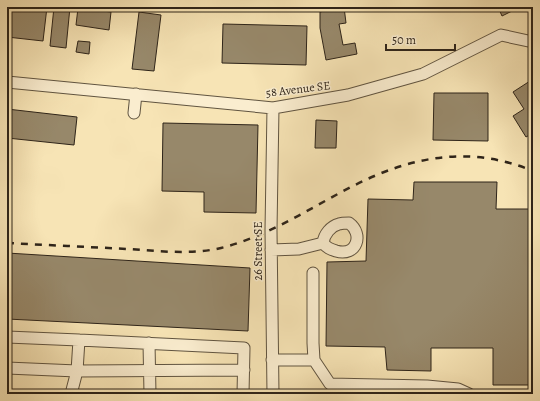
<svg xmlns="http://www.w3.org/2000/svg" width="540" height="401" font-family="Alegreya,serif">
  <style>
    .building { fill: #97886a; stroke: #2e2419 }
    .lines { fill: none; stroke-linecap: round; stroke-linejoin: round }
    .minor-casing { stroke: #605440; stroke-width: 13 }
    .minor { stroke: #faedcf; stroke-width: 11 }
    .rail { stroke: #2e2419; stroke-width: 2.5; stroke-dasharray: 7 7; stroke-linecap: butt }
    .labels { text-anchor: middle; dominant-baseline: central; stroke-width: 3; stroke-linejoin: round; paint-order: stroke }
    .street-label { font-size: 12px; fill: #2e2419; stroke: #faedcf }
  </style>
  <rect width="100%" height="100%" fill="#f7e4b5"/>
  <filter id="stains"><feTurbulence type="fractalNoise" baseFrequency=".005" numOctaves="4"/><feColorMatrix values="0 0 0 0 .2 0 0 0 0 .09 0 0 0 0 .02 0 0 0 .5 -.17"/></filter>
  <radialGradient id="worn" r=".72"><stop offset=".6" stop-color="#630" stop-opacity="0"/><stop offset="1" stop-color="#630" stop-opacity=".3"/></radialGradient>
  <!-- building -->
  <path class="building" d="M7,7H47L43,41L7,37Z
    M54,7H70L66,48L50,46Z
    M344,7L346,23L339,24L343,45L355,43L357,54L326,60L320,28V12Z
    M498,7H520L502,16Z
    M78,8L111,12L109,30L76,25Z
    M139,12L161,15L154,71L132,69Z
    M223,24L307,26L306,65L222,63Z
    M78,41L90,42L89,54L76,52Z
    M530,81L533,87V133L526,137L513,116L524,109L513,92Z
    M434,93H488V141L433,140Z
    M7,109L77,117L74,145L7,138Z
    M316,120L337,121L336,148H315Z
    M163,123L258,125L256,213L204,212V192L162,191Z
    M414,182H497L496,209H533V385H493V348H431V371L387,370L385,347L326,346L327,262L366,261L368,199L413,200Z
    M7,253L250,268L248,331L7,319Z"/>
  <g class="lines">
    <!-- minor casing -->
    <g class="minor-casing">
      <path id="minor" d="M7,82L273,108L348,95L423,74L501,35L533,42
        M134,113L136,94
        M271,250L299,249L323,243C324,234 331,226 339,224C342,223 346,223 349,223C364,234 357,257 336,251C330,249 327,248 323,243
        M7,337L79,340L244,348L243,394
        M149,343L150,394
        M272,360H314L313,343V273
        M314,360L330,384L427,386L458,389L469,394
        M7,368L77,371L244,370
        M71,394L77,371L79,340
        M273,394L271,230L273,108"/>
    </g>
    <!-- minor -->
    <use href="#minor" class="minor"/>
    <!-- rail -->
    <path class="rail" d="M7,243C47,245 88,247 128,249C159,251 191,255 221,248C269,236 310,208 353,186C412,156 470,145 533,171"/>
  </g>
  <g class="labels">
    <!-- street labels -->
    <g class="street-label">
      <text transform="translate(298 89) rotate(-7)">58 Avenue SE</text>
      <text transform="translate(258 251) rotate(-90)">26 Street SE</text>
    </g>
  </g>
  <!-- margin -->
  <rect width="540" height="401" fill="none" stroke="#f7e4b5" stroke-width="24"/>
  <rect x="8" y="8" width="524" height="385" fill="none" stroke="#2e2419" stroke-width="2"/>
  <rect x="12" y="12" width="516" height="377" fill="none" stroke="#2e2419"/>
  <!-- scale -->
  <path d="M386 44v6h69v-6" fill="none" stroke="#2e2419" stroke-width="2"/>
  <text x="392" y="44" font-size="12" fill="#2e2419" stroke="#faedcf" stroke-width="3" paint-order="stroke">50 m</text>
  <rect width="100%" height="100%" filter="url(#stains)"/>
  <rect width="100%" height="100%" fill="url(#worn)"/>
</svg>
